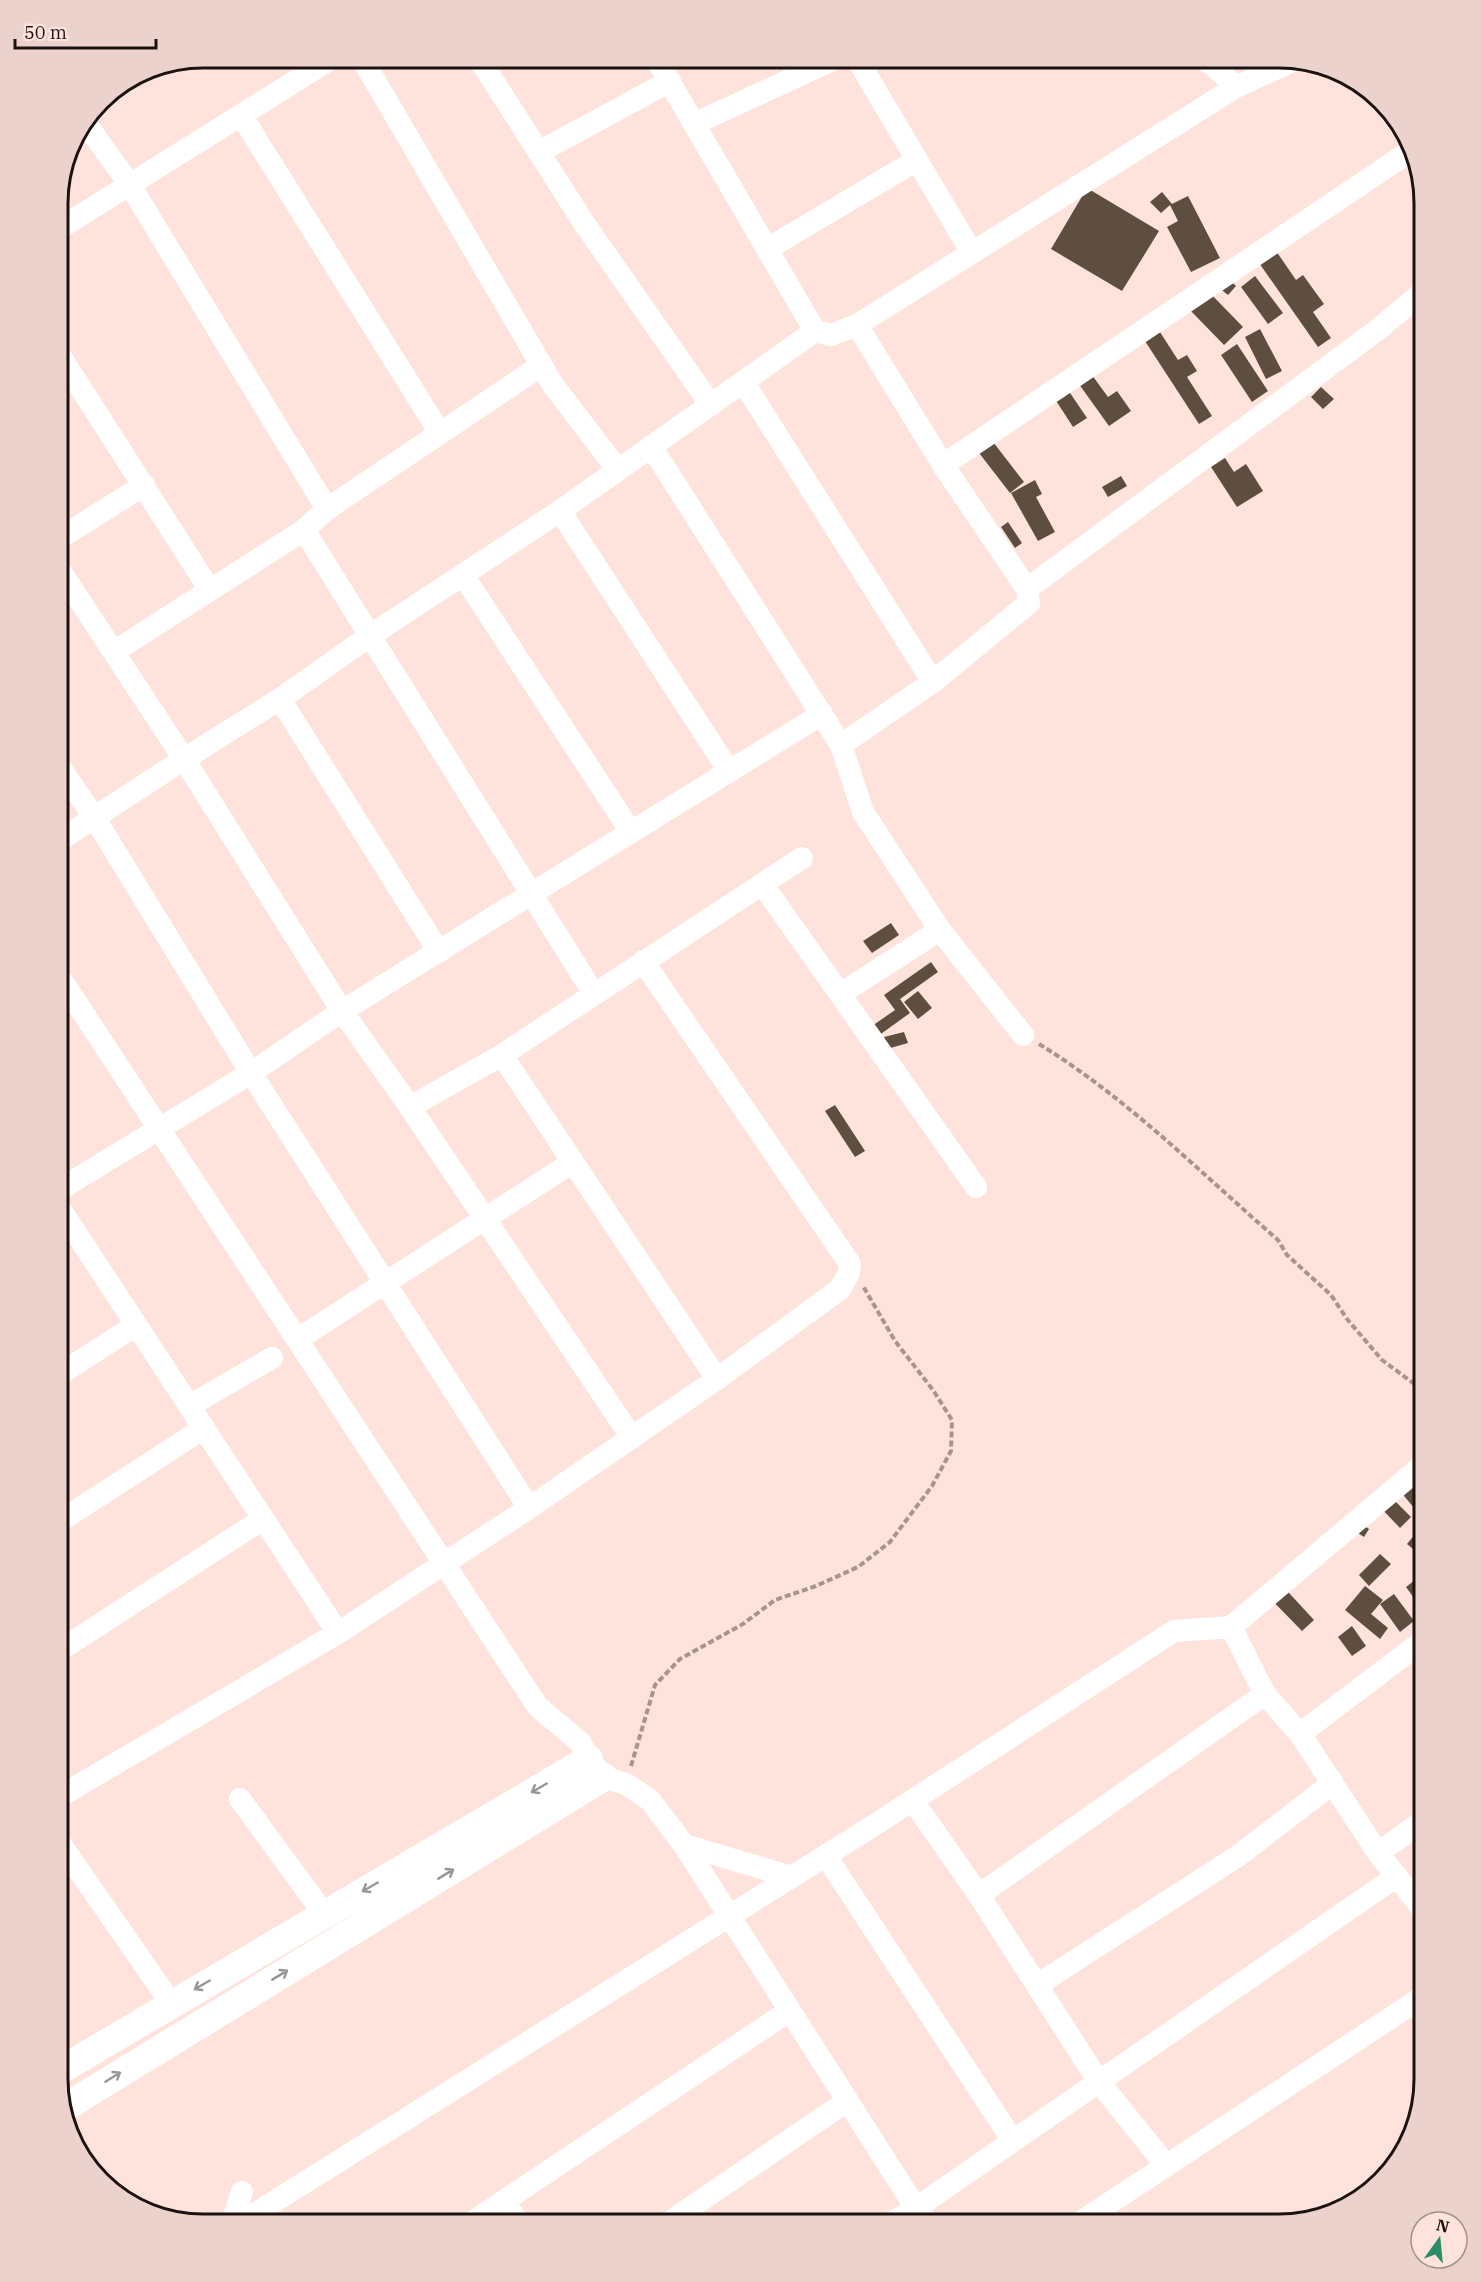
<svg xmlns="http://www.w3.org/2000/svg" width="1481" height="2282" font-family="'IBM Plex Serif',serif">
  <style>
    .building { fill: #5e4e40 }
    .lines { fill: none; stroke-linecap: round; stroke-linejoin: round }
    .path { stroke: #a8948f; stroke-width: 4; stroke-dasharray: 6 3; stroke-linecap: butt }
    .minor { stroke: #fff; stroke-width: 22 }
    .tertiary { stroke: #fff; stroke-width: 28 }
    .oneway { stroke: #999594 }
    .rim { fill: none; stroke: #1c1311; stroke-width: 3 }
  </style>
  <rect width="100%" height="100%" fill="#fee3dc"/>
  <!-- building -->
  <path class="building" d="M1087,188L1159,231L1122,291L1051,249Z
    M1162,192L1172,204L1188,196L1220,258L1191,272L1167,227L1178,221L1170,205L1161,213L1150,202Z
    M1274,248L1296,280L1303,275L1324,304L1313,312L1331,338L1318,347L1257,260Z
    M1222,273L1236,286L1228,295L1213,283Z
    M1255,276L1283,313L1268,324L1241,287Z
    M1208,291L1243,327L1224,345L1189,309Z
    M1158,329L1178,360L1187,355L1197,371L1187,377L1212,416L1199,424L1143,338Z
    M1260,329L1282,371L1266,379L1245,337Z
    M1237,344L1268,391L1252,402L1221,355Z
    M1089,371L1108,397L1117,391L1131,411L1109,426L1076,380Z
    M1066,387L1087,418L1073,427L1053,396Z
    M1321,387L1334,399L1323,409L1311,397Z
    M990,438L1024,482L1010,493L976,449Z
    M1225,458L1234,472L1246,464L1263,491L1237,507L1211,467Z
    M1121,476L1127,486L1108,497L1102,487Z
    M1035,480L1042,494L1036,497L1055,532L1038,541L1011,493Z
    M1008,522L1022,543L1015,548L1001,527Z
    M891,923L899,935L872,953L863,941Z
    M931,962L938,972L900,999L910,1013L878,1036L872,1026L895,1010L884,995Z
    M918,991L932,1008L918,1019L904,1002Z
    M904,1032L908,1043L887,1049L884,1037Z
    M835,1105L865,1151L855,1157L825,1111Z
    M1415,1479L1424,1489V1520L1400,1491Z
    M1390,1496L1411,1517L1400,1528L1379,1506Z
    M1357,1521L1369,1529L1364,1537L1352,1529Z
    M1420,1528L1424,1531V1558L1407,1544Z
    M1380,1554L1391,1564L1369,1586L1359,1575Z
    M1420,1576L1424,1581V1612L1406,1587Z
    M1278,1581L1314,1620L1302,1631L1265,1593Z
    M1365,1586L1383,1600L1371,1614L1388,1628L1380,1639L1345,1610Z
    M1394,1594L1414,1621L1400,1632L1380,1604Z
    M1352,1626L1366,1646L1352,1656L1338,1637Z"/>
  <g class="lines">
    <!-- path -->
    <path class="path" d="M1039,1044C1127,1098 1201,1173 1278,1240L1287,1255L1331,1295L1347,1319L1382,1360L1424,1391
      M631,1766L655,1685L680,1659L743,1624L775,1600L816,1586L858,1567L890,1542L932,1486L951,1451L952,1420L933,1390L895,1341L863,1286
      M1272,2225L1317,2212L1357,2193L1362,2194"/>
    <!-- minor -->
    <path class="minor" d="M361,57L553,385L618,470
      M478,57L584,223L711,405
      M655,57L815,331
      M856,57L972,253
      M1199,57L1214,66L1236,87
      M241,115L440,433
      M84,121L130,185L327,509
      M694,124L839,57
      M539,152L670,81
      M57,230L334,57
      M767,249L917,160
      M57,351L210,590
      M744,383L933,682L1029,603L1027,589L943,465L857,325
      M651,446L841,745L933,682
      M943,465L1412,150
      M560,511L729,771
      M304,530L594,994
      M57,540L144,485
      M57,566L184,759L342,1011L410,1107L632,1438
      M463,575L631,832
      M1027,589L1376,331L1424,291
      M115,651L304,530L327,509L542,365
      M280,699L439,952
      M841,745L863,812L940,930L1023,1035
      M57,763L94,817L251,1073L529,1508
      M57,842L184,759L280,699L371,635L560,511L815,331L831,335L857,325L1236,87L1295,60
      M763,885L976,1187
      M57,973L538,1707L580,1742L589,1759L604,1777L626,1784L650,1800L684,1845L916,2208L930,2225
      M840,994L940,930
      M502,1055L717,1379L840,1289L849,1273L850,1264L643,961
      M410,1107L502,1055L802,858
      M57,1191L251,1073L342,1011L822,714
      M57,1204L338,1633
      M298,1339L573,1162
      M57,1376L136,1325
      M189,1406L272,1358
      M57,1523L204,1428
      M1231,1627L1265,1694L1300,1734L1378,1853L1424,1911
      M57,1652L263,1519
      M1300,1734L1424,1640
      M57,1798L338,1633L529,1508L717,1379
      M240,1799L324,1914
      M913,1801L979,1895L1099,2082L1166,2165
      M57,1839L171,2003
      M684,1845L792,1877
      M1378,1853L1424,1820
      M826,1856L1013,2141
      M979,1895L1265,1694
      M1037,1985L1238,1856L1333,1783
      M504,2201L520,2225
      M231,2225L242,2192
      M237,2225L876,1824L1174,1631L1231,1627L1424,1464
      M468,2225L789,2011
      M665,2225L847,2101
      M888,2225L916,2208L1397,1876
      M1076,2225L1424,1996"/>
    <!-- tertiary -->
    <path class="tertiary" d="M57,2072L589,1759
      M64,2108L604,1777"/>
  </g>
  <!-- one-way arrows -->
  <defs><path id="oneway-shaft" d="M-6 0H5M1.5-3L5.5 0L1.5 3" fill="none" stroke-width="1.6" stroke-linecap="round" stroke-linejoin="round" transform="scale(1.5)"/></defs>
  <g class="oneway">
    <use href="#oneway-shaft" transform="translate(539 1788) rotate(150)"/>
    <use href="#oneway-shaft" transform="translate(446 1874) rotate(-31)"/>
    <use href="#oneway-shaft" transform="translate(370 1887) rotate(150)"/>
    <use href="#oneway-shaft" transform="translate(280 1975) rotate(-31)"/>
    <use href="#oneway-shaft" transform="translate(202 1985) rotate(150)"/>
    <use href="#oneway-shaft" transform="translate(113 2077) rotate(-32)"/>
  </g>
  <!-- crop -->
  <path d="M0 0H1481V2282H0ZM203 68H1279A135 135 0 0 1 1414 203V2079A135 135 0 0 1 1279 2214H203A135 135 0 0 1 68 2079V203A135 135 0 0 1 203 68Z" fill="#ecd2cc" fill-rule="evenodd"/>
  <path class="rim" d="M203 68H1279A135 135 0 0 1 1414 203V2079A135 135 0 0 1 1279 2214H203A135 135 0 0 1 68 2079V203A135 135 0 0 1 203 68Z"/>
  <!-- north arrow -->
  <g transform="translate(1439 2240) rotate(15)"><circle r="28" fill="#fee3dc" stroke="#a4908b" stroke-width="1.5"/>
  <path d="M0-4.5L10 22L0 15L-10 22Z" fill="#2c8e68"/>
  <text y="-9" font-size="16" font-weight="bold" text-anchor="middle" fill="#1c1311">N</text>
  </g>
  <!-- scale -->
  <path d="M15 39v9h141v-9" fill="none" stroke="#1c1311" stroke-width="3"/>
  <text x="24" y="39" font-size="18" fill="#1c1311" stroke="#fee3dc" stroke-width="4.5" paint-order="stroke">50 m</text>
</svg>
